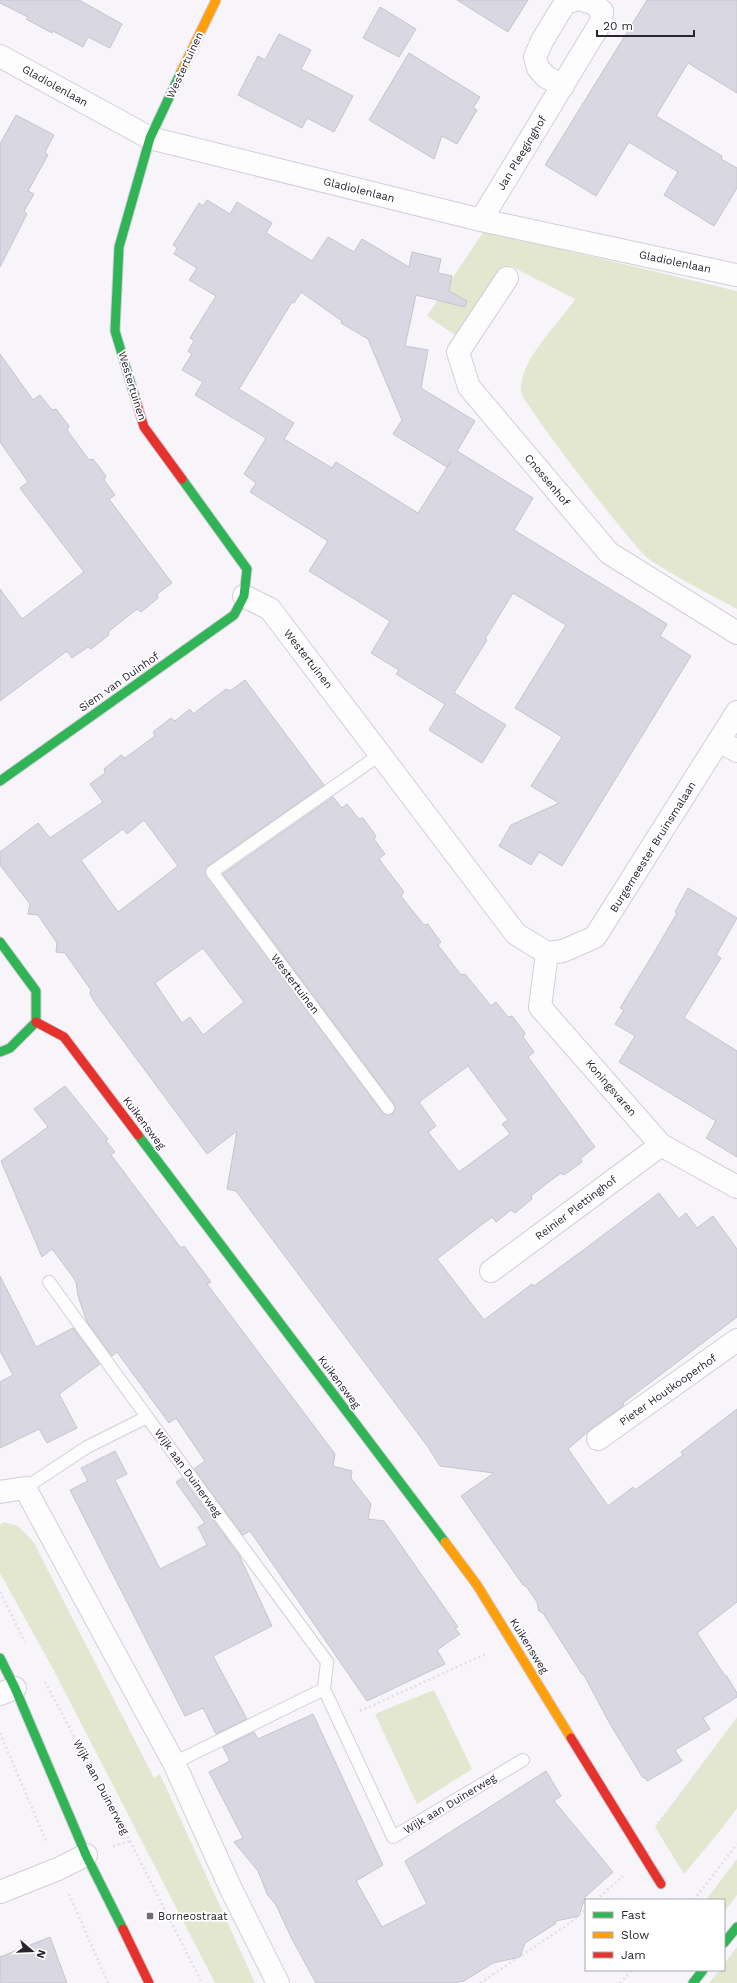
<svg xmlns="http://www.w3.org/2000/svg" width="737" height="1983" font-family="'Work Sans',sans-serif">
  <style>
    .green { fill: #e4e7d0 }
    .building { fill: #d9d7e1; stroke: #c6c4cd; fill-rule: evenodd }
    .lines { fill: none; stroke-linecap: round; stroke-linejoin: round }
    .lane-casing { stroke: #d4ced8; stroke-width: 14 }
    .street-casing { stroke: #d4ced8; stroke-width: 24 }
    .fast-casing { stroke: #d4ced8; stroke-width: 11 }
    .slow-casing { stroke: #d4ced8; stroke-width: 11 }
    .jam-casing { stroke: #d4ced8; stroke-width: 11 }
    .path { stroke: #e1e0e2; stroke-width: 2.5; stroke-dasharray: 2 3; stroke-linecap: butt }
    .lane { stroke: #fefdfe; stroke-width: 12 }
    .street { stroke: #fefdfe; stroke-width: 22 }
    .fast { stroke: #30b455; stroke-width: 9 }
    .slow { stroke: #ff9f0a; stroke-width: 9 }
    .jam { stroke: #e5322d; stroke-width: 9 }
    .poi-dot { fill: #726c77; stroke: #fff; stroke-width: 1.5 }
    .labels { text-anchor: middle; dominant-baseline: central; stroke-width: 3.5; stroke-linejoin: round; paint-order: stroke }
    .street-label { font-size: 11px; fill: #2a2330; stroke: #fff }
    .poi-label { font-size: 11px; fill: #2a2330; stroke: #fff; text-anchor: start }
  </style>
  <rect width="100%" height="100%" fill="#f7f4fa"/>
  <!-- green -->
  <path class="green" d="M484,231L737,291V609C708,593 677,578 650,560C635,550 523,404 521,392C518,361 559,324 575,299L511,266L466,335L467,343L427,316Z
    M3,1522L18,1526L33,1541L154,1778L160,1774L255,1983H215L53,1669L0,1573V1525Z
    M434,1690L472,1769L417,1804L375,1714Z
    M737,1717V1808L723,1827L684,1874L655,1827Z
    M737,1859V1895L724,1912V1900H706Z
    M737,1947V1983H709L719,1970H724V1964Z"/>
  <!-- building -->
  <path class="building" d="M0,0H79L122,24L110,48L88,37L83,47L53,31L52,33L26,19L28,17L0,3Z
    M457,0H528L508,32Z
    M647,0H737V93L688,63L656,116L722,156L721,159L737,168V188L714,226L664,195L678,172L629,142L596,196L545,165Z
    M380,7L416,29L399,57L363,38Z
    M279,34L311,50L301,69L353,96L334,132L307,118L302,128L238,95L258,56L265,60Z
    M409,53L480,97L473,108L477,110L457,144L442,136L434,159L369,120Z
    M16,115L54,135L45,152L48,155L28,191L34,194L24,211L27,214L0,267V144Z
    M207,200L230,214L237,202L272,223L266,233L312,261L328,237L354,252L362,239L409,267L412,252L441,259L438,273L452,276L449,291L467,301L465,307L416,295L405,346L428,350L421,388L475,421L457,451L533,498L514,530L667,624L660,636L691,656L562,866L539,852L531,865L499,846L511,825L559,803L531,786L562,737L515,708L566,625L513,593L485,639L487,640L454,693L506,725L482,763L429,730L445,704L396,674L399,670L371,653L390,621L309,571L328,541L250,492L256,483L244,474L266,438L195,395L203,382L182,370L192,354L188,351L194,341L190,338L216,296L189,280L197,268L174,254L177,248L173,245L199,203L203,206ZM301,292L342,321L341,323L368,339L402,420L393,434L447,467L451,461L418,513L336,462L332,468L284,439L294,423L239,389L292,302L294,303Z
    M0,354L33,400L40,395L52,410L56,409L69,426L67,430L89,460L93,459L106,476L104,480L115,495L109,499L172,583L157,594L158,598L141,612L137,609L108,632L109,635L91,649L88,647L72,658L67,651L0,701V589L22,619L84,572L20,488L28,482L0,442Z
    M245,680L324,785L208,866L205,873L382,1112L388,1115L393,1114L395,1108L394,1104L223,874L333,797L342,808L347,804L359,819L363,818L376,836L374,839L385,854L379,859L404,892L401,896L412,910L424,925L428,924L435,934L441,942L438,945L461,975L465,974L491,1006L496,1002L508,1017L512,1016L525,1033L523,1037L534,1052L528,1057L595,1147L581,1158L582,1162L564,1175L561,1173L546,1184L531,1196L532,1199L515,1213L511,1210L496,1222L492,1217L437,1259L484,1320L532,1284L534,1286L582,1251L659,1193L679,1219L686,1213L697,1228L713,1216L737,1249V1317L623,1403L624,1405L591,1429L568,1449L608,1506L633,1487L635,1490L683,1455L681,1452L737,1409V1602L697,1633L725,1676L726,1675L737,1693V1697L703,1718L710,1729L675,1750L682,1761L647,1781L645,1777L643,1778L610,1724L584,1675L582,1674L543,1613L539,1611L537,1602L526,1586L523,1585L461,1496L494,1473L440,1466L428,1447L236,1191L227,1189L237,1131L207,1154L96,1004L90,994L91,990L65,953L56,952L57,943L38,915L28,914L30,904L0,865V852L38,823L50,838L103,802L90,784L105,773L104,769L121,755L125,758L155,736L153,732L171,718L175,721L190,709L193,714L226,689L230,691ZM144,820L178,866L118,912L81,860L123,829L127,834ZM203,948L244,1002L203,1035L190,1017L182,1023L155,983ZM468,1066L508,1120L502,1124L510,1134L459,1172L428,1132L436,1126L419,1102Z
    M688,888L737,918L716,955L721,958L684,1018L737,1051V1157L706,1138L716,1121L619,1062L635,1036L615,1024L624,1010L620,1008L655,951L677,913L675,912Z
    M65,1086L108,1139L106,1141L115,1152L111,1155L181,1248L184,1246L211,1282L207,1284L335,1454L333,1466L352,1471L351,1478L371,1504L368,1519L384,1521L458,1627L455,1628L460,1634L437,1650L445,1664L367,1701L250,1531L243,1535L194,1469L205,1461L176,1418L169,1423L117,1352L112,1356L87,1322L78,1296L76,1282L73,1277L52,1249L42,1257L1,1161L48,1127L34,1109Z
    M0,1276L36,1347L73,1328L100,1364L59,1394L77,1428L47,1443L39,1429L0,1448V1382L13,1375L0,1351Z
    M115,1451L127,1474L115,1480L160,1569L207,1545L198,1527L205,1523L176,1482L182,1478L239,1555L272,1626L213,1656L247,1719L216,1734L203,1708L185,1716L70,1490L88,1481L81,1468Z
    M313,1714L383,1865L356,1881L382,1927L427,1904L405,1861L546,1771L561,1796L554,1801L613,1872L585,1897L579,1916L556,1921L555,1924L525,1943L520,1957L493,1963L464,1981L454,1983H316L293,1941L276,1905L267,1894L258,1871L234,1842L243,1838L209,1772L230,1761L223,1747L254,1732L258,1739Z
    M50,1937L67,1983H0V1957Z"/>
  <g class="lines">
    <!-- lane casing -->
    <g class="lane-casing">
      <path id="lane" d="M381,754L212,872L388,1108
        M147,1417L327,1662L324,1689L393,1837L523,1760
        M25,1488L87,1447L147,1417L49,1282
        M174,1763L324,1689"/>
    </g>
    <!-- street casing -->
    <g class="street-casing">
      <path id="street" d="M0,56L150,138L481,220L736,275
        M563,86L546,77L538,68L535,57L542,41L565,3L576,0
        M481,220L601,22L602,11L594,4L583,0
        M507,278L458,352L469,387L609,553L737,633
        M244,596L270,609L516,934L547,953
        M720,741L737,751
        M547,953L540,1007L661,1145L737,1187
        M547,953L563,951L595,937L737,712
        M491,1271L661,1145
        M598,1439L737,1340
        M0,1492L25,1488L174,1763L231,1889L278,1983
        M0,1694L15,1688
        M0,1892L58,1869L86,1855"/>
    </g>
    <!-- fast casing -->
    <g class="fast-casing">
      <path id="fast" d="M134,394L115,331L119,247L150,138L181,72
        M0,781L234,615L244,596L247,569L182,479
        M0,942L36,991V1022
        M0,1052L10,1048L36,1022
        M138,1135L445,1542
        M0,1658L15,1688L86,1855L123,1929
        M724,1943L737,1927
        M693,1983L703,1970"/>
    </g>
    <!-- slow casing -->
    <g class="slow-casing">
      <path id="slow" d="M181,72L216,0
        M445,1542L477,1585L571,1738"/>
    </g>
    <!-- jam casing -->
    <g class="jam-casing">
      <path id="jam" d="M134,394L144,427L182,479
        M36,1022L64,1037L138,1135
        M571,1738L661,1884
        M123,1929L149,1983"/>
    </g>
    <!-- path -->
    <path class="path" d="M0,1592L25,1642
      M45,1682L130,1841L202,1983
      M360,1711L486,1654
      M0,1733L47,1843
      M658,1823L737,1729
      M113,1846L130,1841
      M69,1894L108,1983
      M596,1900L623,1876
      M694,1900L737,1844
      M480,1983L573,1921L586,1909
      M620,1983L632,1970"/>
    <!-- lane -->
    <use href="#lane" class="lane"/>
    <!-- street -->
    <use href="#street" class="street"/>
    <!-- fast -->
    <use href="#fast" class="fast"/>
    <!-- slow -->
    <use href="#slow" class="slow"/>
    <!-- jam -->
    <use href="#jam" class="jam"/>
  </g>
  <!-- markers -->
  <rect class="poi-dot" x="146" y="1912" width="8" height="8" rx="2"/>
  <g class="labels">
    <!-- street labels -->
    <g class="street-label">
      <text transform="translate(185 65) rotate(-65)">Westertuinen</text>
      <text transform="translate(55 86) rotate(29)">Gladiolenlaan</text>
      <text transform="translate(522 153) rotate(-59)">Jan Pleeginghof</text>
      <text transform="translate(359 190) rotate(14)">Gladiolenlaan</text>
      <text transform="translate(675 262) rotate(12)">Gladiolenlaan</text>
      <text transform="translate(132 386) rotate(73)">Westertuinen</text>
      <text transform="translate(547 480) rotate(50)">Cnossenhof</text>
      <text transform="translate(308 659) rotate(52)">Westertuinen</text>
      <text transform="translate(119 682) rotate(-35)">Siem van Duinhof</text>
      <text transform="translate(653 847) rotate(-58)">Burgemeester Bruinsmalaan</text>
      <text transform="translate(295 984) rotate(53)">Westertuinen</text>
      <text transform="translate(611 1088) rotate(49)">Koningsvaren</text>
      <text transform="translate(144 1123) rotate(53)">Kuikensweg</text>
      <text transform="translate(576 1208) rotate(-37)">Reinier Plettinghof</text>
      <text transform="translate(339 1382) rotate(53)">Kuikensweg</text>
      <text transform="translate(668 1390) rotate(-35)">Pieter Houtkooperhof</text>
      <text transform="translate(188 1473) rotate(54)">Wijk aan Duinerweg</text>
      <text transform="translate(529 1646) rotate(58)">Kuikensweg</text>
      <text transform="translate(101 1787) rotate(62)">Wijk aan Duinerweg</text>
      <text transform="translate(450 1804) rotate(-31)">Wijk aan Duinerweg</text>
    </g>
    <!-- poi labels -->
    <g class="poi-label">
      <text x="158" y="1916">Borneostraat</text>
    </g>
  </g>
  <!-- legend -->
  <rect x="585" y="1899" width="140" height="72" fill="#ffffff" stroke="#aaa7ac"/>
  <rect x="593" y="1912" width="20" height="6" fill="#30b455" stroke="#aaa7ac"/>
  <text x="621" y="1919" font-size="12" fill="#2a2330">Fast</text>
  <rect x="593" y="1932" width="20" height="6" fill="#ff9f0a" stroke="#aaa7ac"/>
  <text x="621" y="1939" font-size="12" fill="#2a2330">Slow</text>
  <rect x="593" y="1952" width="20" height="6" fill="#e5322d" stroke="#aaa7ac"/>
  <text x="621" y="1959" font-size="12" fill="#2a2330">Jam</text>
  <!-- north arrow -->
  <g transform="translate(32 1951) rotate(109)" stroke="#ffffff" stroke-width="3" paint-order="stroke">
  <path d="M0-3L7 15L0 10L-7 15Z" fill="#2a2330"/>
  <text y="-6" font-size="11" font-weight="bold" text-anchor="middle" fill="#2a2330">N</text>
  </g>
  <!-- scale -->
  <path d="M597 30v6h97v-6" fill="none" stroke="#2a2330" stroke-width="2"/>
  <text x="603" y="30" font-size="12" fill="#2a2330" stroke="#ffffff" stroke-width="3" paint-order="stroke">20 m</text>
</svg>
